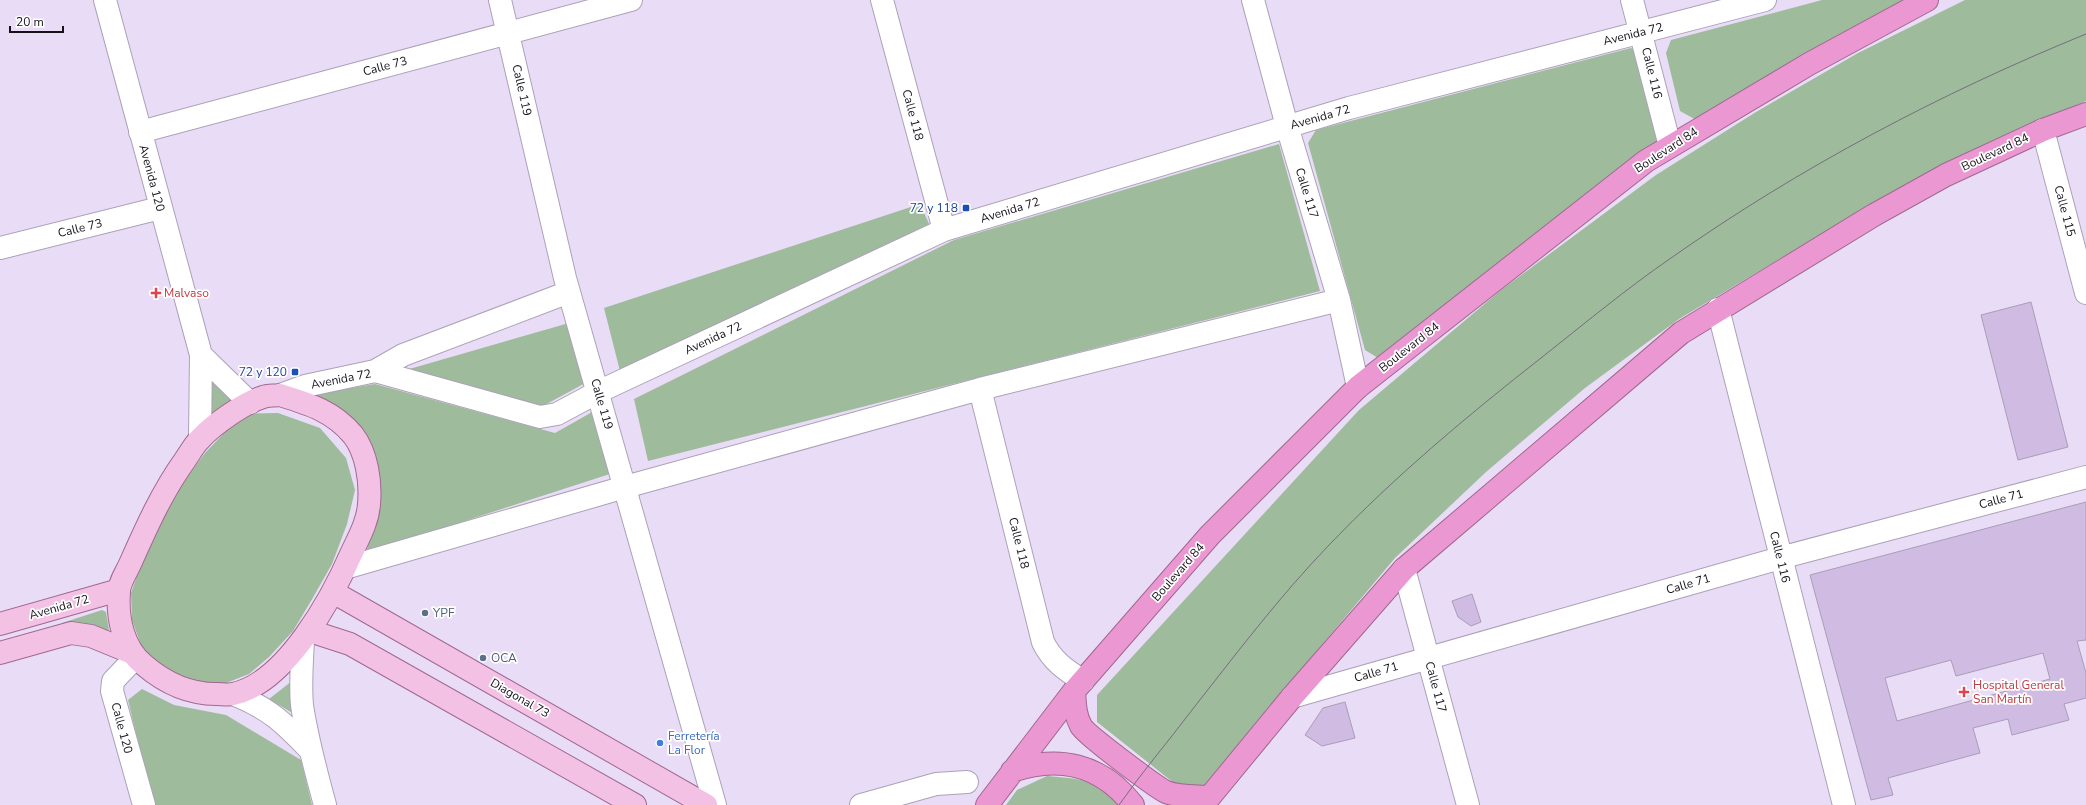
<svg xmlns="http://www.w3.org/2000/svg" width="2086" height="805" font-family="'Nunito Sans',sans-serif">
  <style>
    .green { fill: #9ebb9c }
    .building { fill: #d0bce3; stroke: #a99db6; fill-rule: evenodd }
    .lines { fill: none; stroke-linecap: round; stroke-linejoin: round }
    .minor-casing { stroke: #ada1b9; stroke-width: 24 }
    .major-casing { stroke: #a06891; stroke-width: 24 }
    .highway-casing { stroke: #a06891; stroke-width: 24 }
    .minor { stroke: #fff; stroke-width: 22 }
    .major { stroke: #f3c1e3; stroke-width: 22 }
    .highway { stroke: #eb97d1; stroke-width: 22 }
    .tram { stroke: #766d7e; stroke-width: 1 }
    .transit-dot { fill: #1a4fb4; stroke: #fff; stroke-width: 1.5 }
    .health-dot { fill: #e0444e; stroke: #fff; stroke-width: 1.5 }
    .service-dot { fill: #5c6f8a; stroke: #fff; stroke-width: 1.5 }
    .shop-dot { fill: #3f7fe0; stroke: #fff; stroke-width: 1.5 }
    .labels { text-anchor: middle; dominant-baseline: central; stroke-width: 3.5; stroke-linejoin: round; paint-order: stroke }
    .street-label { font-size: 12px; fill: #151119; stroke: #fff }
    .transit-label { font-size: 12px; fill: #164399; stroke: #fff; text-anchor: end }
    .health-label { font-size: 12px; fill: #be3a42; stroke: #fff; text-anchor: start }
    .service-label { font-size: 12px; fill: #4e5e75; stroke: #fff; text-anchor: start }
    .shop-label { font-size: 12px; fill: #366cbe; stroke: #fff; text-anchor: start }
  </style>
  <rect width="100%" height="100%" fill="#e9dcf6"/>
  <!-- green -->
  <path class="green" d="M1822,0H1911L1698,121L1680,111L1666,53L1671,40Z
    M1965,0H2086V101L2013,132L1885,196L1679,319L1585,388L1486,472L1395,558L1204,785L1179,787L1097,722V695L1359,410L1501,290L1656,175L1756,112L1858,53Z
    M1631,48L1641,54L1660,131L1655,144L1378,358L1365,350L1308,143L1316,130Z
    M1279,144L1320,291L648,461L634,399L954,240Z
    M920,204L930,226L621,375L604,308Z
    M576,321L589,381L541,407L406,370Z
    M202,357L247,403L201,437Z
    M375,384L555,433L601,407L616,472L366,553L378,509L360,430L314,394Z
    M278,413L320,428L346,458L355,490L347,524L332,564L311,601L293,631L269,657L249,674L226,683L201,685L159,667L142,648L132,620L131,593L146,551L174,495L205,453L225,432L235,414Z
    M102,610L106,612L110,636L89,625L62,623Z
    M301,674L306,721L269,699Z
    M142,689L174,705L226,715L301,760L312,805H153L128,700Z
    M1047,776C1078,779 1098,778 1118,805H1006L1017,790Z"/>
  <!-- building -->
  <path class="building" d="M2031,302L2068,447L2018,460L1981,315Z
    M2086,502V640L2077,641L2086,673V698L2064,704L2069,720L2012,735L2008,719L1973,728L1980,753L1888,778L1893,795L1871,800L1810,575ZM2043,653L2050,679L1897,721L1885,678L1951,660L1956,676Z
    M1472,594L1481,622L1471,626L1458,617L1452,601Z
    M1345,702L1355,738L1322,746L1305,735L1323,708Z"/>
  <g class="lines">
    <!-- minor casing -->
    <g class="minor-casing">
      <path id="minor" d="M105,0L201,355L200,439
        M500,0L565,278L715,805
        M882,0L944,230
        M1253,0L1287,126L1339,300L1358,387
        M1632,0L1670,146
        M2043,130L2086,293
        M140,132L631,0
        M0,248L160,208
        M1718,309L1844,805
        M201,355L250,403
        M375,371L403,355L569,292
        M980,389L1043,642C1052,661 1066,670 1083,681
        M280,395L305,386L375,371L540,417L557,414L598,392L944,230L1349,108L1765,0
        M345,568L625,487L980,389L1339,300
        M1404,569L1468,805
        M303,640C302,662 300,684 302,705C307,739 316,772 325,805
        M135,658L113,681L112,691L144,805
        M233,694C269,708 284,723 310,750
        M1292,697L1780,558L2086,477
        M861,805L936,784L967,782"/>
    </g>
    <!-- major casing -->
    <g class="major-casing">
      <path id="major" d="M280,395C309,404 333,411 353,435C367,453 371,482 369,504C368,521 359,537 352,552C332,598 286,683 233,694C228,695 222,694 216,694C188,694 165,683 144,665C123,648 117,618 119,592C119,583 126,573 130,564C146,528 162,492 185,460C190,453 194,445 200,439C214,424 244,403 263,397C268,395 275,396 280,395Z
        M333,592L706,805
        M0,624L119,590
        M310,631L350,644L635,805
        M0,653L71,633L91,636L130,652"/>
    </g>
    <!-- highway casing -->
    <g class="highway-casing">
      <path id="highway" d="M1074,691C1075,704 1075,715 1081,726C1086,735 1156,787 1166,792C1179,797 1195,796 1209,797
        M1012,771C1059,755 1101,764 1133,805
        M987,805L1074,691L1210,535L1358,387L1646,161L1809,64L1927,0
        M1203,805L1292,697L1404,569L1681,333L1874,215L1946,175L2043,130L2086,114"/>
    </g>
    <!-- minor -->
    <use href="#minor" class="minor"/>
    <!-- major -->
    <use href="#major" class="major"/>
    <!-- highway -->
    <use href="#highway" class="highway"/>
    <!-- tram -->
    <path class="tram" d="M1119,805C1142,772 1168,742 1192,710C1236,654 1279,597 1329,545C1394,477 1467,416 1541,358C1584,324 1626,289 1671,258C1799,168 1941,93 2086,34"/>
  </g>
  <!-- markers -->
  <g class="transit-dot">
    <rect x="962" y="204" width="8" height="8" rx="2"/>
    <rect x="291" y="368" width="8" height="8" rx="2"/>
  </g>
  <g class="health-dot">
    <path d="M154 287h4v4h4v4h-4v4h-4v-4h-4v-4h4z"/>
    <path d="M1962 686h4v4h4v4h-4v4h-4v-4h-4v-4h4z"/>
  </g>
  <g class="service-dot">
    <circle cx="425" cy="613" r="4"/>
    <circle cx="483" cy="658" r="4"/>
  </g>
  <circle class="shop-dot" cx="660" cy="743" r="4"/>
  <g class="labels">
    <!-- street labels -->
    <g class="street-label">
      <text transform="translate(1633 34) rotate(-14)">Avenida 72</text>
      <text transform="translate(385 66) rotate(-15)">Calle 73</text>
      <text transform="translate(1652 73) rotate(76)">Calle 116</text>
      <text transform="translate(522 90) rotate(77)">Calle 119</text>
      <text transform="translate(913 115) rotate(75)">Calle 118</text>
      <text transform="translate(1320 117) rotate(-16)">Avenida 72</text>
      <text transform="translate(1666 150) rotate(-33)">Boulevard 84</text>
      <text transform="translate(1995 152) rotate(-25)">Boulevard 84</text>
      <text transform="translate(152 178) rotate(75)">Avenida 120</text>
      <text transform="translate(1307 193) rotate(73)">Calle 117</text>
      <text transform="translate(1010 210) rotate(-17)">Avenida 72</text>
      <text transform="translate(2065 211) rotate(75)">Calle 115</text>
      <text transform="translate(80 228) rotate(-14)">Calle 73</text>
      <text transform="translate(713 338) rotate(-25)">Avenida 72</text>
      <text transform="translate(1409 347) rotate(-38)">Boulevard 84</text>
      <text transform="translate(341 379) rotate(-11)">Avenida 72</text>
      <text transform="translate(602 404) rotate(74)">Calle 119</text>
      <text transform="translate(2001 499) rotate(-15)">Calle 71</text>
      <text transform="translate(1019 543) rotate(76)">Calle 118</text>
      <text transform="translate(1780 557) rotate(76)">Calle 116</text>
      <text transform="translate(1178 572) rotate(-49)">Boulevard 84</text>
      <text transform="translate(1688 584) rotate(-16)">Calle 71</text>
      <text transform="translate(59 607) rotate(-16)">Avenida 72</text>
      <text transform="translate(1376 672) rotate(-16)">Calle 71</text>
      <text transform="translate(1436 687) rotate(75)">Calle 117</text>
      <text transform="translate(520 698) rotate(30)">Diagonal 73</text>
      <text transform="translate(122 728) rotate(75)">Calle 120</text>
    </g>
    <!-- transit labels -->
    <g class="transit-label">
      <text x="958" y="208">72 y 118</text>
      <text x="287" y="372">72 y 120</text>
    </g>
    <!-- health labels -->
    <g class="health-label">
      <text x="164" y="293">Malvaso</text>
      <text x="1973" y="685">Hospital General<tspan x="1973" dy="14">San Martín</tspan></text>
    </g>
    <!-- service labels -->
    <g class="service-label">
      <text x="433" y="613">YPF</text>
      <text x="491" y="658">OCA</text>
    </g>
    <!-- shop labels -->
    <g class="shop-label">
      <text x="668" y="736">Ferretería<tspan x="668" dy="14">La Flor</tspan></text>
    </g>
  </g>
  <!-- scale -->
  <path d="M10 26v6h53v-6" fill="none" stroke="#151119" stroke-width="2"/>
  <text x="16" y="26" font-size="12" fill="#151119" stroke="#ffffff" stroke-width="3" paint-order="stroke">20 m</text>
</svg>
